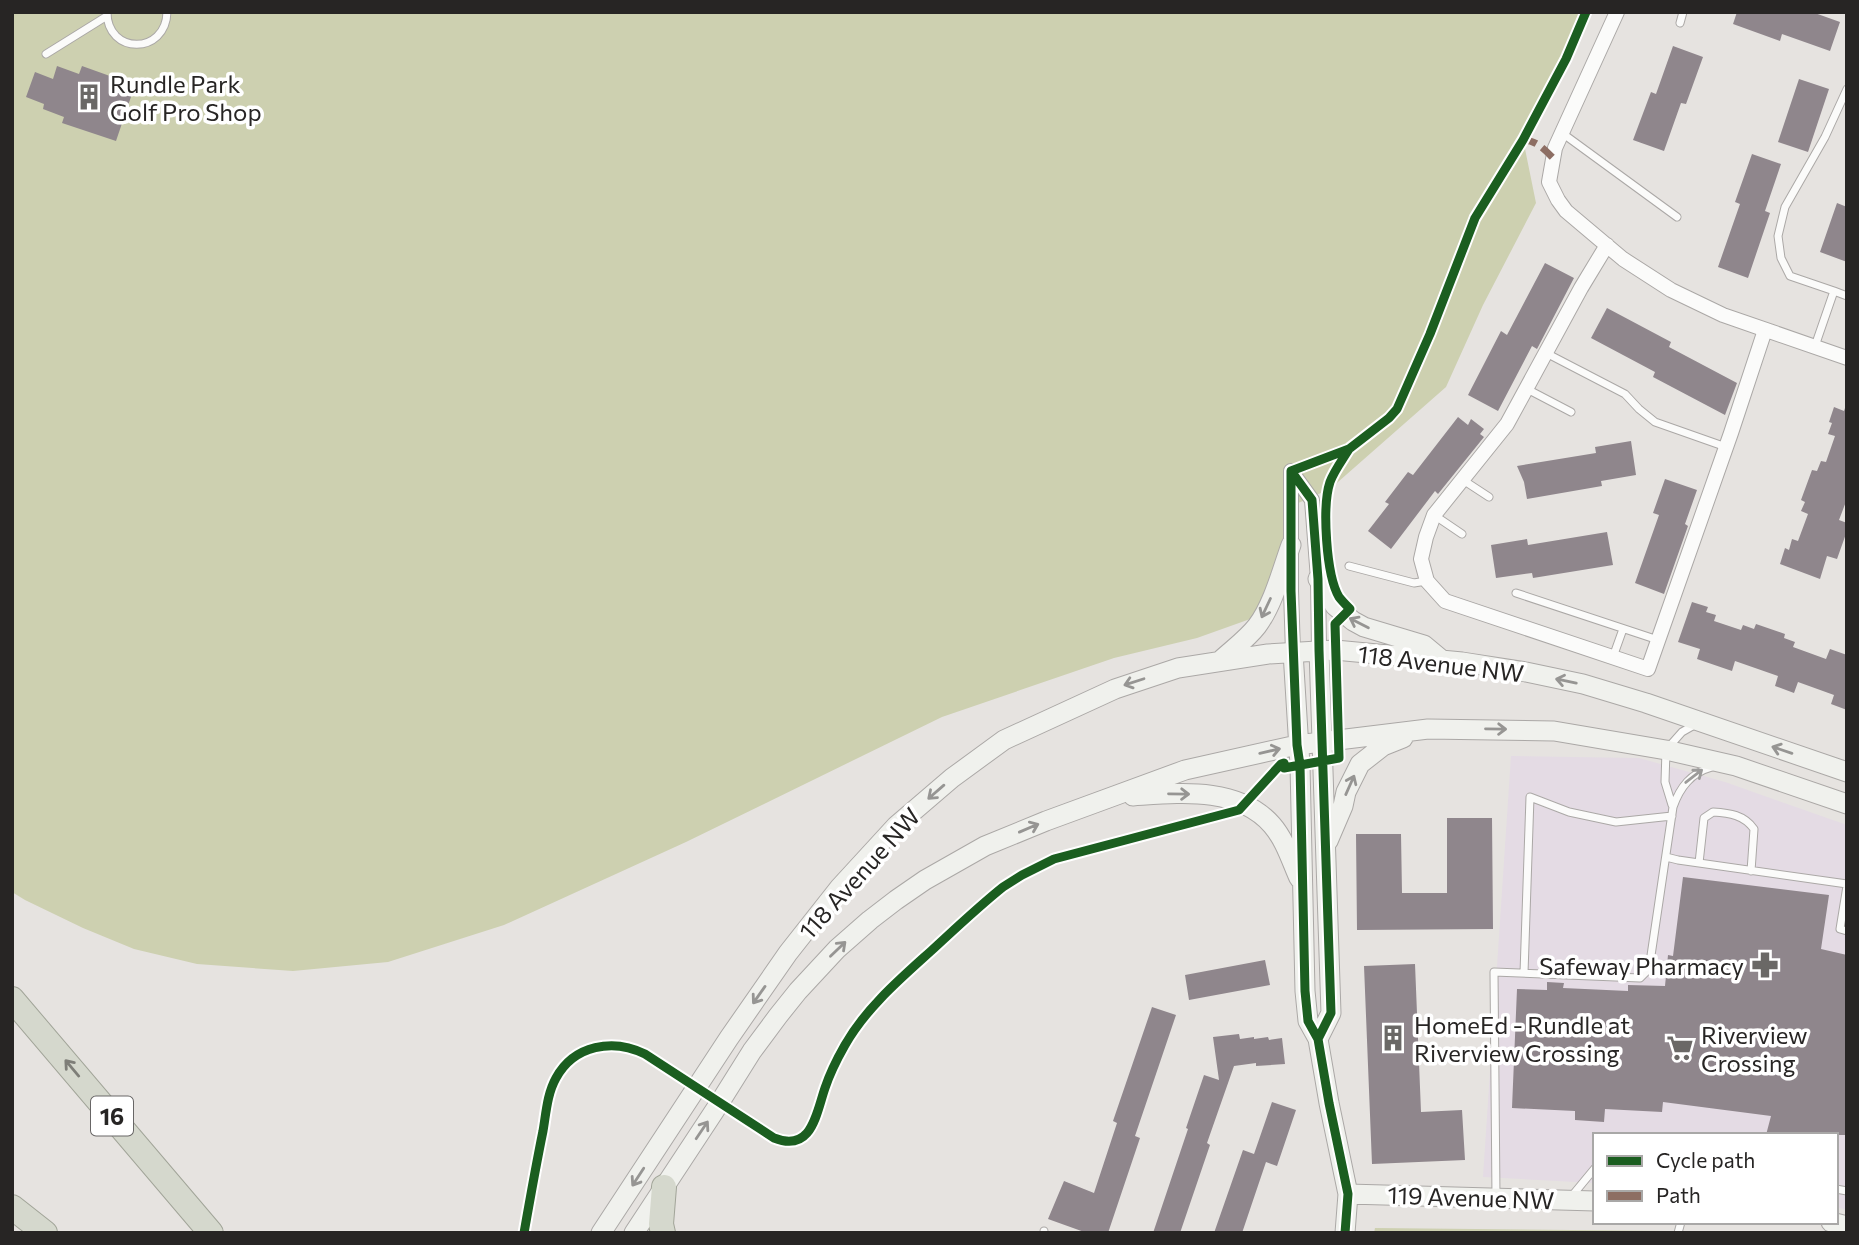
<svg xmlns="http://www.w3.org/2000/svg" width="1859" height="1245" font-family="Commissioner,sans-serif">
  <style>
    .commercial { fill: #e4dbe4 }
    .green { fill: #cdd0b0 }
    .building { fill: #8f868c }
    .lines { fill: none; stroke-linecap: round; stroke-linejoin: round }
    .lane-casing { stroke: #aba8a6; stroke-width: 9 }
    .street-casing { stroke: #aba8a6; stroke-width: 16 }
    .secondary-casing { stroke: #aba8a6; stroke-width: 21 }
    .highway-casing { stroke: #a1a498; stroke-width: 26 }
    .lane { stroke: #fbfbfa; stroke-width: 7 }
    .street { stroke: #fbfbfa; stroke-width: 14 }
    .secondary { stroke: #f0f1ed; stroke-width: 19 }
    .highway { stroke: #d5d8cd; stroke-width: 24 }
    .quiet { stroke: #8d6e63; stroke-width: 7; stroke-dasharray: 14 7; stroke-linecap: butt }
    .cycleway-casing { stroke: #fff; stroke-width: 13 }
    .cycleway { stroke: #1b5e20; stroke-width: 9 }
    .oneway { stroke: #969593 }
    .oneway2 { stroke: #9c9b9a }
    .oneway3 { stroke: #7e7e78 }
    .labels { text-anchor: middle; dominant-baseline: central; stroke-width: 7; stroke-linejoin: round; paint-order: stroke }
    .shield { fill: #fff; stroke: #686666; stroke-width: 2 }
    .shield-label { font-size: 23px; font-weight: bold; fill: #272524 }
    .poi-label { font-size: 24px; fill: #272524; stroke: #fff; text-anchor: start }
    .street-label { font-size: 24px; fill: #272524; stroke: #fff }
  </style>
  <rect width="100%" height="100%" fill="#e6e3e0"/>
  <!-- commercial -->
  <path class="commercial" d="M1511,756L1639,758L1725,782L1847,825V1210L1836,1207V1135H1595V1183L1483,1177Z"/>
  <!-- green -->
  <path class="green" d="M12,12H1584L1524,144L1536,203L1483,305L1446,387L1330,489L1296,504L1280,555L1253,618L1197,638L1114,658L942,717L686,842L504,925L388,962L293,971L197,964L134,949L83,928L25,900L12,892Z
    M1375,1228L1668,1231L1667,1233H1374Z"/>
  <!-- building -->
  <path class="building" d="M1737,12H1812L1840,22L1830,51L1782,34L1780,41L1733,24Z
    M1673,46L1703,57L1686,104L1681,103L1664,151L1633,140L1651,92L1656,94Z
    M57,66L79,74L82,66L135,85L116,141L62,123L64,117L43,109L44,104L26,97L35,72L53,79Z
    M1799,79L1829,89L1808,152L1778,142Z
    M1752,154L1781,164L1765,211L1770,213L1748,278L1718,267L1740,204L1735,202Z
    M1837,203L1847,207V262L1820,252Z
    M1545,263L1574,278L1537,349L1532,346L1498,411L1468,395L1501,331L1507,335Z
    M1607,308L1671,342L1669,347L1737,383L1725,415L1653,377L1655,372L1591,338Z
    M1834,407L1844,411L1845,408L1847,409V499L1839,520L1847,523V531L1837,559L1827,556L1820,579L1780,564L1785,548L1789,550L1792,539L1798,541L1808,514L1801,511L1805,502L1801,500L1812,470L1817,471L1821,461L1826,462L1835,436L1828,434L1832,423L1829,422Z
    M1458,417L1468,425L1471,419L1484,429L1480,434L1484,437L1438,494L1435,491L1391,549L1368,531L1389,504L1385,502L1408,472L1413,475Z
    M1631,441L1636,475L1601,481L1602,486L1527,499L1524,482L1517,466L1596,453L1595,447Z
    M1665,479L1697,490L1685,524L1688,526L1664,594L1635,583L1659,515L1653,513Z
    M1607,532L1613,565L1533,578L1532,573L1496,578L1491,545L1527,539L1528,545Z
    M1692,602L1708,607L1706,612L1716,615L1714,621L1741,630L1743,625L1754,629L1756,624L1785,634L1784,638L1795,642L1793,647L1826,659L1830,649L1847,655V710L1831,704L1834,695L1798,682L1794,693L1775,686L1778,676L1735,661L1732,671L1697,659L1700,649L1678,642Z
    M1447,818H1492L1493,929L1357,930L1356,834H1401L1402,893H1447Z
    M1683,877L1829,895L1821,949L1847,955V1135H1766L1771,1116L1663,1102L1662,1112L1605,1109L1604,1122L1575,1120V1111L1512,1108L1517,989L1547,990V982L1564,983L1563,988L1628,991V985L1665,986L1668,955L1673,956Z
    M1265,960L1270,985L1189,1000L1185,975Z
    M1415,964L1421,1112L1462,1110L1465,1160L1372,1164L1364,966Z
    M1152,1007L1176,1015L1135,1136L1140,1138L1108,1233H1087L1048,1219L1064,1181L1094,1193L1117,1123L1113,1121Z
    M1239,1034L1240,1039L1254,1037V1039L1268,1037L1269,1040L1282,1038L1285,1064L1256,1066V1063L1234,1066L1207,1143L1210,1145L1180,1233H1153L1188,1129L1186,1128L1204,1075L1219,1080L1213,1037Z
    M1272,1102L1296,1110L1277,1166L1266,1162L1242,1233H1214L1243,1150L1254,1154Z"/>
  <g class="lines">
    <!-- lane casing -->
    <g class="lane-casing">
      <path id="lane" d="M107,12C107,55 166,55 167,12
        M1680,23L1683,12
        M46,54L107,16
        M1562,133L1677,217
        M1834,291L1847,296
        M1815,346L1834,291L1790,276L1781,258L1778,236L1785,207L1825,137L1847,89
        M1546,353L1625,394L1639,409L1655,422L1726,447
        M1527,389L1571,412
        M1463,480L1489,497
        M1434,515L1462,534
        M1349,566L1414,583L1426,581
        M1516,593L1658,640
        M1613,657L1623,629
        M1672,805L1665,782L1666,750L1682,732L1696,724
        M1666,857L1678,860L1847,884
        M1699,863L1704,818L1713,812C1730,813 1744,815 1754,829L1751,871
        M1847,886L1840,929L1847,931
        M1524,973L1530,797L1569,812L1616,822L1672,816
        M1836,1189L1847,1191
        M1571,1197L1595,1168
        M1496,1198L1494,972L1640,978L1649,969L1673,807C1680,787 1691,773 1712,767
        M1044,1233V1231
        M1678,1233L1681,1222"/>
    </g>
    <!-- street casing -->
    <g class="street-casing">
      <path id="street" d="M1617,12L1555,148L1549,182L1558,200L1566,211L1623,259L1671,290L1723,315L1847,358
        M1607,245L1581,288L1507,424L1434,515L1426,537L1421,559L1427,581L1445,601L1648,669L1731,433L1765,330
        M1293,652L1291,591V471L1312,500L1318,579L1319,650"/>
    </g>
    <!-- secondary casing -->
    <g class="secondary-casing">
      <path id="secondary" d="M1318,579L1335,606L1353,621L1364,627L1424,645L1442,660
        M1293,652L1300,765L1305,991L1308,1021L1318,1039L1329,1103L1348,1194L1345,1233
        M1221,660C1233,649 1247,639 1257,626C1273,605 1282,570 1291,545
        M1133,796C1179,793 1238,786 1272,825C1285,840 1291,860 1299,878
        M1328,841L1343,806L1346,792L1360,764L1383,746L1403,738
        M1318,1039L1331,1013L1319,650
        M1348,1194L1595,1201
        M1831,1222L1847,1226
        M601,1233L729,1038L788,953L840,887L896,826L952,778L1004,740L1115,689L1178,668L1268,654L1335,650L1462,662L1526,672L1583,684L1646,703L1847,772
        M634,1233L715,1110L752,1051L778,1016L798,991L837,949L870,920L896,900L925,880L985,846L1046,821L1185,770L1297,745L1428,729L1554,731L1666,750L1736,766L1847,804"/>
    </g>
    <!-- highway casing -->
    <g class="highway-casing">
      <path id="highway" d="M12,999L211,1233
        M12,1207L45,1233
        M663,1233L661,1224L664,1187"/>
    </g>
    <!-- lane -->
    <use href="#lane" class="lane"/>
    <!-- street -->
    <use href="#street" class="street"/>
    <!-- secondary -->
    <use href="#secondary" class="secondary"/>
    <!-- highway -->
    <use href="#highway" class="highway"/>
    <!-- quiet -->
    <path class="quiet" d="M1523,140C1536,140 1544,149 1553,158"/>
    <!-- cycleway casing -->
    <g class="cycleway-casing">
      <path id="cycleway" d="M1291,471L1349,449L1389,418L1397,409L1430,334L1475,218L1523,140L1566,59L1586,12
        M1318,1039L1331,1013L1319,650L1318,579L1312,500L1291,471V591L1297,745L1300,765L1305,991L1308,1021L1318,1039L1329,1103L1348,1194L1345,1233
        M524,1233C530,1199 536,1165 543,1131C546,1114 547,1094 556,1078C574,1045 613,1038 645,1054L774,1138C812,1153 816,1114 825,1088C830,1073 837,1059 845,1045C866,1008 900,979 931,951C955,929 978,907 1003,887L1022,875L1054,859L1239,810L1281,764L1284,763V768L1339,758L1335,624L1350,609C1346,605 1342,601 1339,597C1326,575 1322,506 1330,482C1334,471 1343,459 1349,449"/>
    </g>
    <!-- cycleway -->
    <use href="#cycleway" class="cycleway"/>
  </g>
  <!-- one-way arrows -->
  <defs><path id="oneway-shaft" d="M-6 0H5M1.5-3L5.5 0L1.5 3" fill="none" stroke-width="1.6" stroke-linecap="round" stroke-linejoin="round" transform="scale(1.75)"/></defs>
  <g class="oneway">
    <use href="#oneway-shaft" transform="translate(1266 608) rotate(115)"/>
    <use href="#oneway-shaft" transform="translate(1359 623) rotate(-153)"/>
    <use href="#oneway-shaft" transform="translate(1566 681) rotate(-168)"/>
    <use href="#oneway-shaft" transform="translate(1134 682) rotate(162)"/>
    <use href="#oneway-shaft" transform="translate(1496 729) rotate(1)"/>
    <use href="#oneway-shaft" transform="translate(1782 750) rotate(-161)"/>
    <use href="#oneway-shaft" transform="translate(1270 751) rotate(-13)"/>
    <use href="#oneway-shaft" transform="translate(1350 785) rotate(-66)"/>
    <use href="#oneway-shaft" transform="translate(936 792) rotate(139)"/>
    <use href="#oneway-shaft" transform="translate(1179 794) rotate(1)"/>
    <use href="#oneway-shaft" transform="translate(1029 828) rotate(-23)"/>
    <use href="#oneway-shaft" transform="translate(838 949) rotate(-44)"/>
    <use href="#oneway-shaft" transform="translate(759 995) rotate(125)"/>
    <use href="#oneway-shaft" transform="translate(702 1130) rotate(-56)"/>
    <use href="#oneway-shaft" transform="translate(638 1177) rotate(123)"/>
  </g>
  <use class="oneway2" href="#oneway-shaft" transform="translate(1694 776) rotate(-38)"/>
  <use class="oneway3" href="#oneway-shaft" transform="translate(72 1068) rotate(-130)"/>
  <!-- icons -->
  <defs>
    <g id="building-bare" transform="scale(2.1)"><path d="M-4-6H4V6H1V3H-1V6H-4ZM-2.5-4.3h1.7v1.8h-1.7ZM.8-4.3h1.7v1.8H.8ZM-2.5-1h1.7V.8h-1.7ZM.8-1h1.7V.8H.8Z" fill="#6a6866" stroke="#fff" stroke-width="2.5" paint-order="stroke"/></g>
    <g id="pharmacy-bare" transform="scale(2.1)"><path d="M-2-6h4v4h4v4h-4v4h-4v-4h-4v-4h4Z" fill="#6a6866" stroke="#fff" stroke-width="2.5" paint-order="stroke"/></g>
    <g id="supermarket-bare" transform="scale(2.1)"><path d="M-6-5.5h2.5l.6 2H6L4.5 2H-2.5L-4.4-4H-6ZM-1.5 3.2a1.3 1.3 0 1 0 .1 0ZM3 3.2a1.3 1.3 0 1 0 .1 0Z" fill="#6a6866" stroke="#fff" stroke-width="2.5" paint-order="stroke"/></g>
  </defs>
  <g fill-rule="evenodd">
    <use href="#building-bare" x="89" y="97"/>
    <use href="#pharmacy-bare" x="1765" y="965"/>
    <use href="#building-bare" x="1393" y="1038"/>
    <use href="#supermarket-bare" x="1680" y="1048"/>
  </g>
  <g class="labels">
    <!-- shield labels -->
    <rect class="shield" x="91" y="1096.5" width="42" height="39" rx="5"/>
    <g class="shield-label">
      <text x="112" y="1116">16</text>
    </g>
    <!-- poi labels -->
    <g class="poi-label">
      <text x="110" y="83">Rundle Park<tspan x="110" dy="28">Golf Pro Shop</tspan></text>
      <text x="1744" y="965" text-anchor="end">Safeway Pharmacy</text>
      <text x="1414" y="1024">HomeEd - Rundle at<tspan x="1414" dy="28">Riverview Crossing</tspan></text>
      <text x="1701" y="1034">Riverview<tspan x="1701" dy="28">Crossing</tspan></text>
    </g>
    <!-- street labels -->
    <g class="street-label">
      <text transform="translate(1441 663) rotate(7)">118 Avenue NW</text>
      <text transform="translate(859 873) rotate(-48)">118 Avenue NW</text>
      <text transform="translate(1471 1197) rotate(2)">119 Avenue NW</text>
    </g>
  </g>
  <!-- border -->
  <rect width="1859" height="1245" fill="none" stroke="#272524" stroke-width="28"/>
  <!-- legend -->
  <rect x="1593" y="1133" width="245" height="91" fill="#ffffff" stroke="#a9a8a7" stroke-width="2"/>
  <rect x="1607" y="1156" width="35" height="10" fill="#1b5e20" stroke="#a9a8a7" stroke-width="2"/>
  <text x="1656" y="1168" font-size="21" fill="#272524">Cycle path</text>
  <rect x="1607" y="1191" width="35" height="10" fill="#8d6e63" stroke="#a9a8a7" stroke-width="2"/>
  <text x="1656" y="1203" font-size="21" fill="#272524">Path</text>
</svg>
